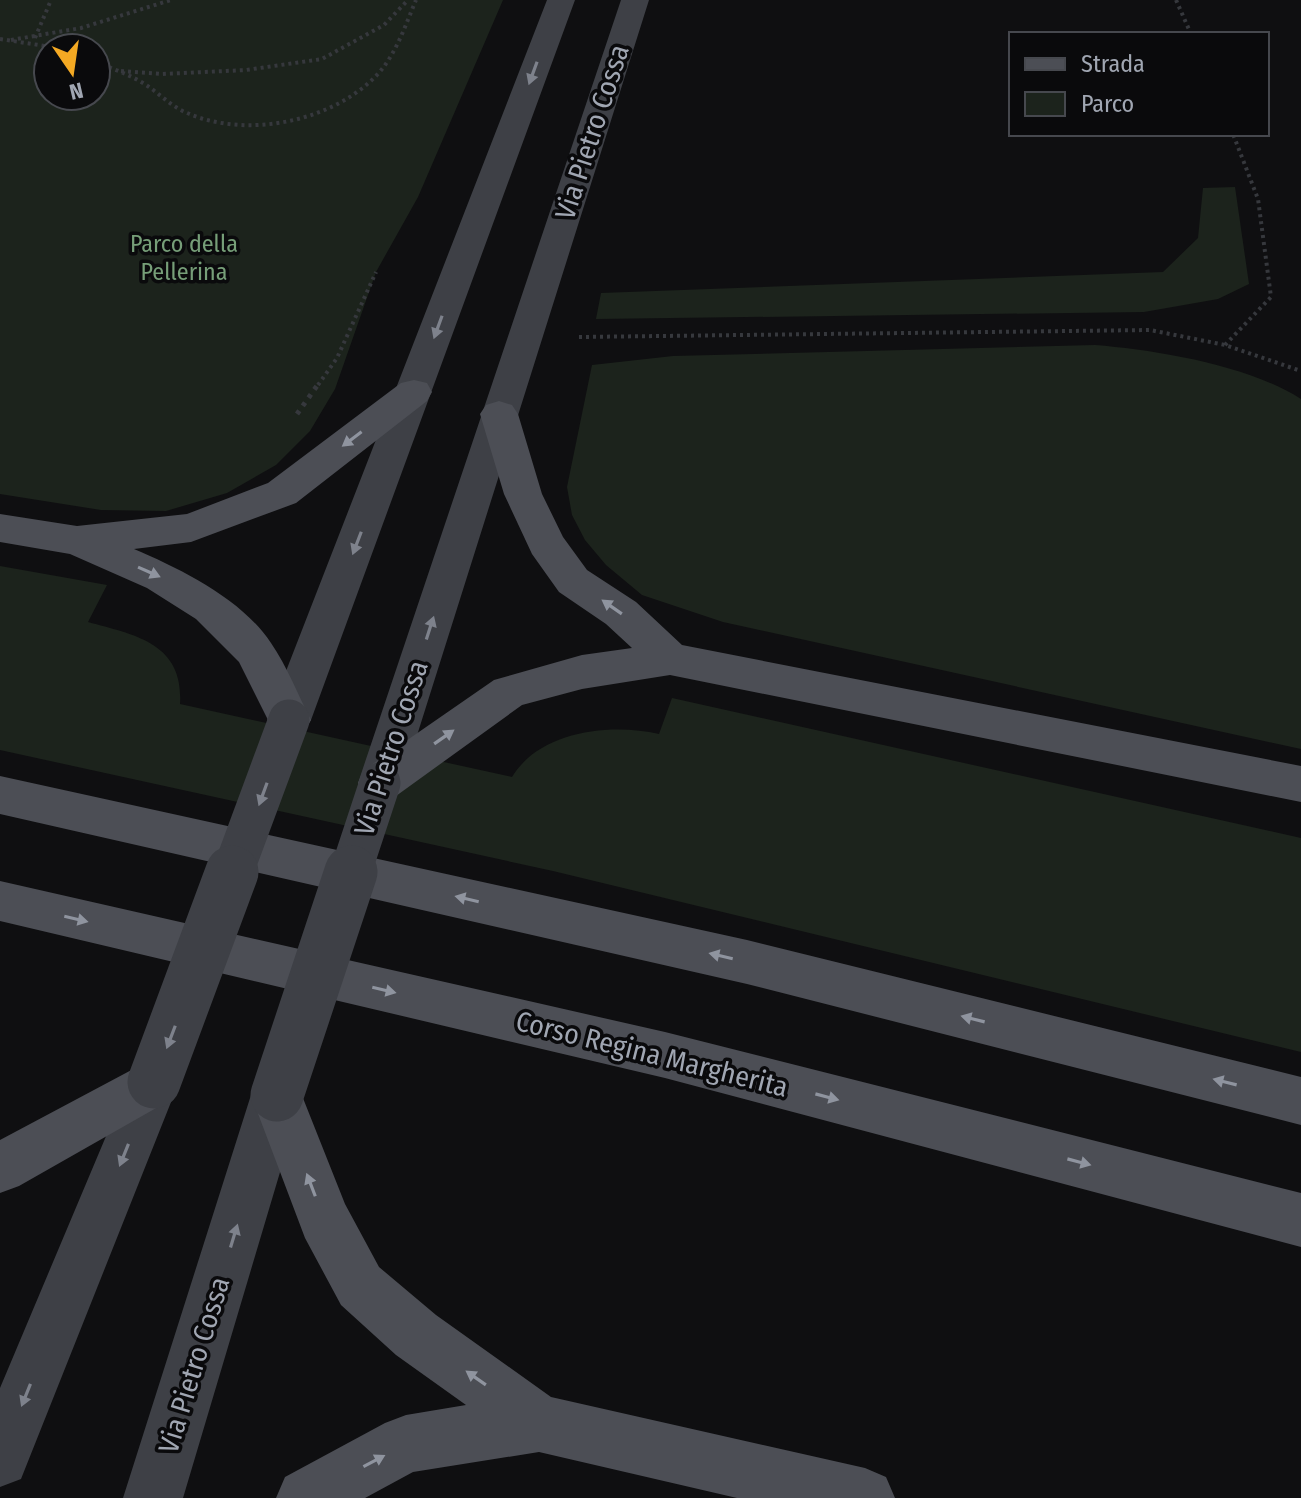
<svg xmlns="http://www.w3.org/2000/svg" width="1301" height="1498" font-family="'Fira Sans Condensed',sans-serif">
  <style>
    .green { fill: #1c231c; fill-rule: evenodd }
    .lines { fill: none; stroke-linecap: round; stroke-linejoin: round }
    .path-far1 { stroke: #36383d; stroke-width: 4; stroke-dasharray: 3 4; stroke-linecap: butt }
    .path { stroke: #36383d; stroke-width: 5; stroke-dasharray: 4 6; stroke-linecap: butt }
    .secondary { fill: #3e4046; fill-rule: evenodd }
    .primary { fill: #4c4e55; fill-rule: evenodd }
    .secondary-bridge-far1 { stroke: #3e4046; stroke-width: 41 }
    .secondary-bridge { stroke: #3e4046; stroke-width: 53 }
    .oneway { fill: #7e828c }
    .oneway2 { fill: #8f949f }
    .labels { text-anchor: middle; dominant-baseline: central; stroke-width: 7; stroke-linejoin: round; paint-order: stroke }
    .far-park-label { font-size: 24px; fill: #769e78; stroke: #0a0a0c }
    .street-label { font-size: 28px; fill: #a0a6b2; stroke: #0a0a0c }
  </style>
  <rect width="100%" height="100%" fill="#0f0f11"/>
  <!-- green -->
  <path class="green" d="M0,0H503L418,197L376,272L335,389L310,431L276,465L227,493L166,511L101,510L0,494ZM96,48V96H48V48Z
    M1235,187L1249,284L1218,299L1144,312L596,319L601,293L1163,272L1198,238L1203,188Z
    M1095,345C1156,350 1248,365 1301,399V749L723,622L642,595L606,565L585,540L572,515L567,487L592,365L673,356Z
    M0,566L107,585L88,622C135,635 184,643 180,704L512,777C540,731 610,723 659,734L672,698L1301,838V1052L553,871L0,750Z"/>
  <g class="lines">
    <!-- path-far1 -->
    <path class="path-far1" d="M1176,0L1191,34
      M35,38L51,0
      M0,39L58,48
      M11,40L81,28L171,0
      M96,62C113,69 131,75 146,85C160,94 172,107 187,113C246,139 331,122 376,76C396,55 405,26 416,0
      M121,71L162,74L246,70L322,59L384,25L408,0
      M579,337L1150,330L1225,345L1301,371
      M1225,345L1271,297L1258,199L1233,134
      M318,385L337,358L376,272"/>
    <!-- path -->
    <path class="path" d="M297,414L319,383"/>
    <!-- secondary -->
    <path class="secondary" d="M547,0H575L311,720L304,732L289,737L274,732L267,720Z
      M621,0H649L402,783L396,796L380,801L364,796L358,783Z
      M154,1058L172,1065L179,1082L21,1479L0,1487V1388L136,1065Z
      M277,1071L295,1078L303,1095L183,1498H123L251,1095L259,1078Z"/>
    <!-- primary -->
    <path class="primary" d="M414,380L427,383L432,392L427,401L296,503L191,542L134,549C181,569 242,599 271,643C287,666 298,695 311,720L304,732L289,737L274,732L239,662L196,619L147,588L70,554L0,542V514L77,526L187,514L268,483L401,383Z
      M499,401L512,405L518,414L542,494L563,537L587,570L636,602L682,645L1301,766V802L670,675L582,689L522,705L396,796L380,801L364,796L358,783L364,770L494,680L582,655L632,648L606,624L559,592L532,554L504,494L480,414L486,405Z
      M0,776L747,940L1301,1077V1125L747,984L0,814Z
      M0,881L665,1032L1301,1193V1247L665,1078L0,921Z
      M154,1058L172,1065L179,1082L172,1099L19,1186L0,1193V1140Z
      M277,1071L295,1078L345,1204L379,1267L436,1315L551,1397L865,1468L886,1477L895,1498H737L539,1452L413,1472L365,1498H276L285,1477L385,1423L406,1415L466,1405L396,1355L341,1305L305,1238L251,1095L259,1078Z"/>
    <!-- secondary-bridge-far1 -->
    <path class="secondary-bridge-far1" d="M232,874L289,720
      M350,874L380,783"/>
    <!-- secondary-bridge -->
    <path class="secondary-bridge" d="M154,1082L232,872
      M277,1095L351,872"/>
  </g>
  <!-- one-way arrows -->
  <defs><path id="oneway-solid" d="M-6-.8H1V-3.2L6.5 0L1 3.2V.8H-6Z" transform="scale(2)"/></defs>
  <g class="oneway">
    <use href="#oneway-solid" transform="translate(533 73) rotate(110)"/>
    <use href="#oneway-solid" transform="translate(438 327) rotate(110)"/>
    <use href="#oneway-solid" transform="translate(357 543) rotate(111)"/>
    <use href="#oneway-solid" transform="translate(430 628) rotate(-72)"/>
    <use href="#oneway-solid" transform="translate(263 794) rotate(110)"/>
    <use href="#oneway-solid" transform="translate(171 1037) rotate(111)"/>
    <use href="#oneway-solid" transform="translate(124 1155) rotate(112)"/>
    <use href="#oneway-solid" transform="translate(234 1236) rotate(-73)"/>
    <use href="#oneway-solid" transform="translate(26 1395) rotate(112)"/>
  </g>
  <g class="oneway2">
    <use href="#oneway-solid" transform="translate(352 439) rotate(143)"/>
    <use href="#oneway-solid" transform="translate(149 572) rotate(24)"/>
    <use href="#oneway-solid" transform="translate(612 607) rotate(-145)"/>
    <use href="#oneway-solid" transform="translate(444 737) rotate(-35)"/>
    <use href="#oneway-solid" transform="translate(467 899) rotate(-167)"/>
    <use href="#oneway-solid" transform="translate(76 919) rotate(13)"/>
    <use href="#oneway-solid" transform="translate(721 956) rotate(-167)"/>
    <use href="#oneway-solid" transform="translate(384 990) rotate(13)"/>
    <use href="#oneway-solid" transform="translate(973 1019) rotate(-166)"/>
    <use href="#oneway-solid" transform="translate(1225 1082) rotate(-166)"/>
    <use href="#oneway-solid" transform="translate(827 1097) rotate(15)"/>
    <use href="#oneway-solid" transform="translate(1079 1162) rotate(15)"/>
    <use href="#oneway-solid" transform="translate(311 1185) rotate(-111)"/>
    <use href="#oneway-solid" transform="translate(476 1378) rotate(-145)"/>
    <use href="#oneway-solid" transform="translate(374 1461) rotate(-28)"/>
  </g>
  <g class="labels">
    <!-- far-park labels -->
    <g class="far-park-label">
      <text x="184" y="244">Parco della<tspan x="184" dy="28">Pellerina</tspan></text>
    </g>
    <!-- street labels -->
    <g class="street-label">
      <text transform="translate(592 132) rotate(-72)">Via Pietro Cossa</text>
      <text transform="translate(391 748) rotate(-72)">Via Pietro Cossa</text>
      <text transform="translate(652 1054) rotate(14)">Corso Regina Margherita</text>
      <text transform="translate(194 1365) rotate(-73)">Via Pietro Cossa</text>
    </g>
  </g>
  <!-- legend -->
  <rect x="1009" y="32" width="260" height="104" fill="#0a0a0c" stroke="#46484e" stroke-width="2"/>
  <rect x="1025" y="58" width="40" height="12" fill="#4c4e55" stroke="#46484e" stroke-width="2"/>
  <text x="1081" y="72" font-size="24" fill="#a0a6b2">Strada</text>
  <rect x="1025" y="92" width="40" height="24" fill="#1c231c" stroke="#46484e" stroke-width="2"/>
  <text x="1081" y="112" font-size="24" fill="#a0a6b2">Parco</text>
  <!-- north arrow -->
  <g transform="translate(72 72) rotate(167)"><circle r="38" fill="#0a0a0c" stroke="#46484e" stroke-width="2"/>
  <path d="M0-6L14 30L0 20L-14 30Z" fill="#f4a923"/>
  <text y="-12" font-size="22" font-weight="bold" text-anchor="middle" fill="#a0a6b2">N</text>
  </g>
</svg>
